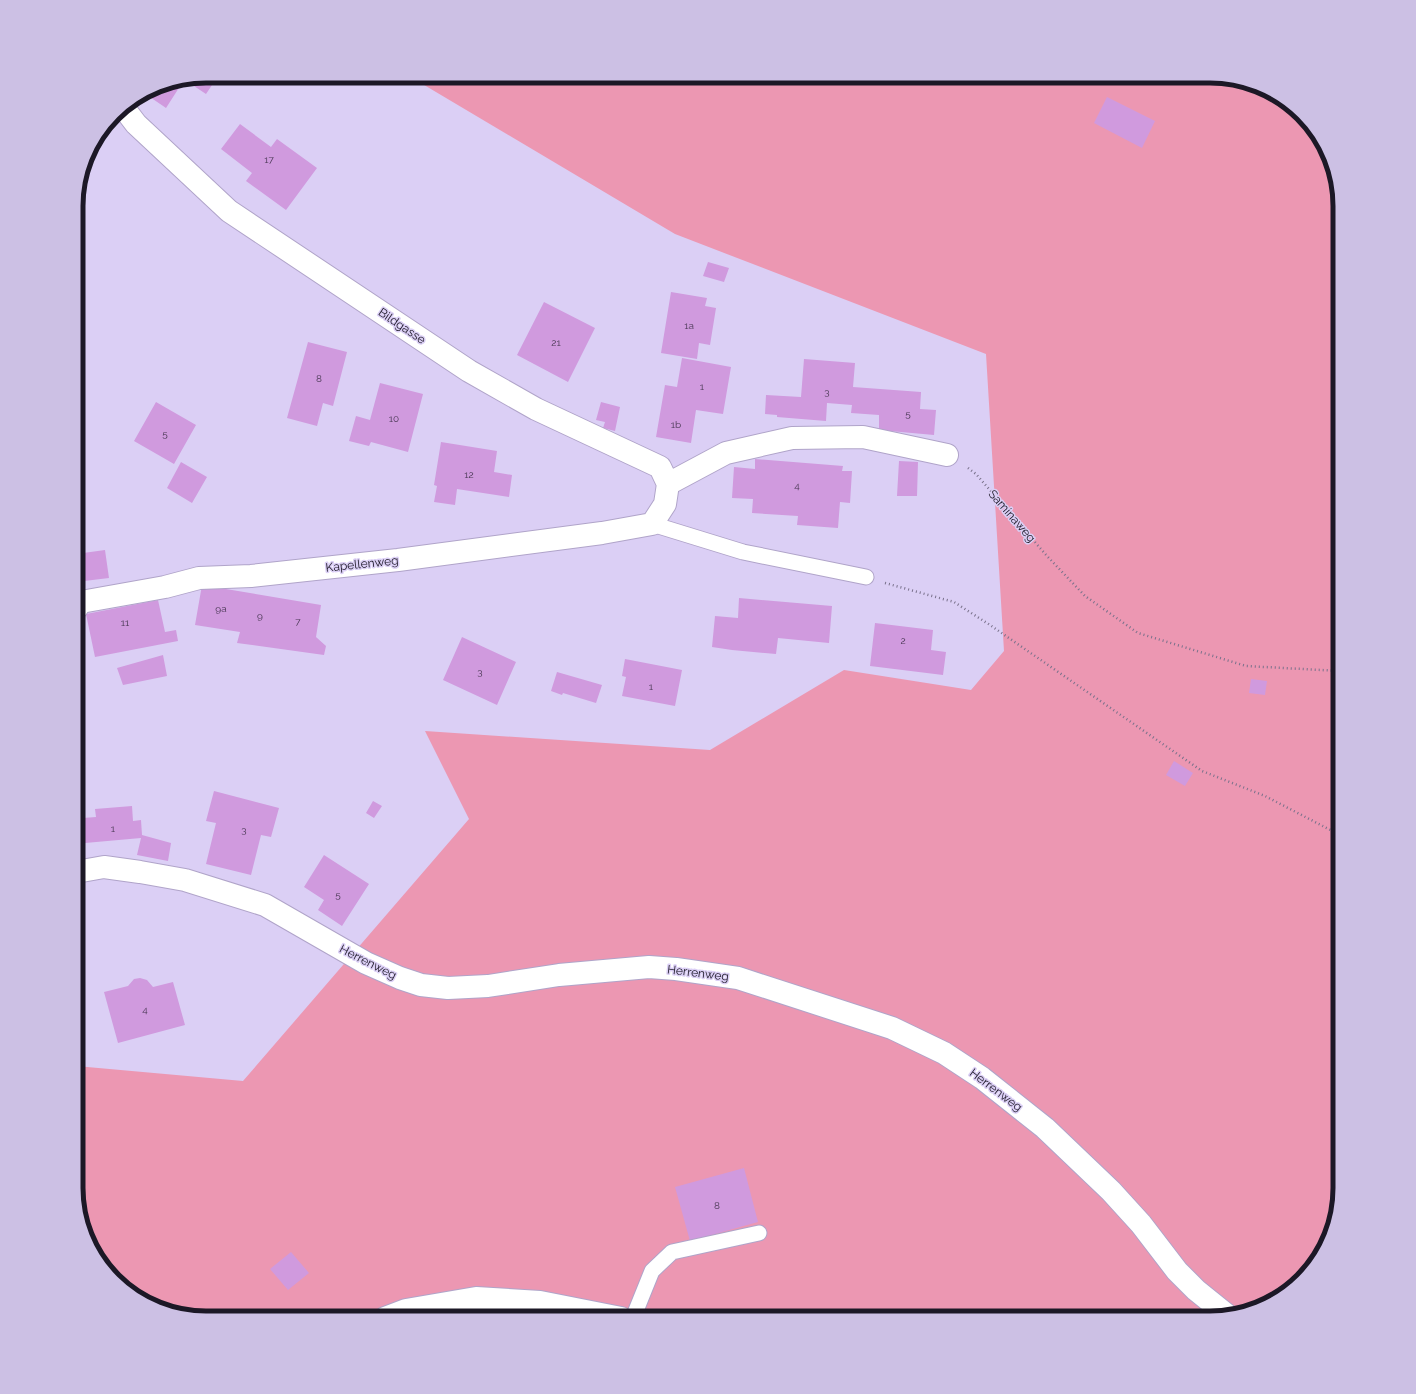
<svg xmlns="http://www.w3.org/2000/svg" width="1416" height="1394" font-family="Raleway,sans-serif">
  <style>
    .green { fill: #ec97b2 }
    .building { fill: #d09ade }
    .lines { fill: none; stroke-linecap: round; stroke-linejoin: round }
    .service-casing { stroke: #b0a4c9; stroke-width: 17 }
    .minor-casing { stroke: #b0a4c9; stroke-width: 24 }
    .path { stroke: #79718b; stroke-width: 2.5; stroke-dasharray: 1 3; stroke-linecap: butt }
    .service { stroke: #fff; stroke-width: 15 }
    .minor { stroke: #fff; stroke-width: 22 }
    .labels { text-anchor: middle; dominant-baseline: central; stroke-width: 3; stroke-linejoin: round; paint-order: stroke }
    .number-label { font-size: 10px; fill: #493854 }
    .street-label { font-size: 12px; fill: #1c1826; stroke: #dbcff5 }
    .rim { fill: none; stroke: #1c1826; stroke-width: 5 }
  </style>
  <rect width="100%" height="100%" fill="#dbcff5"/>
  <!-- green -->
  <path class="green" d="M409,76H1218L1267,89L1308,120L1330,156L1340,206V1188L1330,1238L1296,1286L1260,1308L1210,1318H206L156,1308L108,1274L86,1238L76,1188V1066L243,1081L469,819L425,731L710,750L844,670L971,690L1004,651L986,354L675,234Z"/>
  <!-- building -->
  <path class="building" d="M206,76H218L206,94L185,80Z
    M184,80L166,108L144,93L156,86Z
    M1107,97L1155,121L1142,148L1094,123Z
    M240,124L271,147L277,139L317,168L286,210L246,181L252,173L221,149Z
    M708,262L729,268L724,282L703,276Z
    M671,292L707,298L705,306L716,308L710,345L699,343L697,359L661,353Z
    M544,302L595,328L568,382L517,355Z
    M308,342L347,352L333,406L323,403L317,426L287,418Z
    M682,358L731,367L723,414L696,410L691,443L656,437L665,385L677,387Z
    M804,359L855,363L853,387L921,392L920,409L936,410L934,435L879,430V415L851,413L852,405L827,403L826,421L777,417V415L765,414L766,395L801,397Z
    M380,383L423,394L408,452L371,442L369,446L349,441L356,416L370,420Z
    M156,402L196,425L174,464L134,441Z
    M601,402L620,407L615,431L603,428L605,422L596,420Z
    M441,442L497,451L494,472L512,475L509,497L457,489L455,505L434,502L437,486L434,485Z
    M755,459L843,466L842,471H852L850,503L840,502L838,528L797,525L798,516L752,513L753,499L732,498L734,467L755,469Z
    M899,461L918,462L917,496H897Z
    M181,462L207,477L192,503L167,488Z
    M105,550L109,578L76,582V554Z
    M202,585L321,605L316,637L326,646L324,655L237,643L240,632L195,625Z
    M739,598L832,606L829,643L778,638L776,654L732,650L712,647L715,616L738,618Z
    M158,600L165,632L176,630L178,641L95,657L86,614Z
    M875,623L933,630L931,650L946,652L943,675L870,666Z
    M462,637L516,662L497,705L443,680Z
    M163,655L167,676L123,685L117,668Z
    M625,659L682,670L675,706L622,696L626,677L622,676Z
    M557,672L602,685L596,703L563,693L562,695L551,691Z
    M1251,679L1267,681L1265,695L1249,693Z
    M1174,761L1193,773L1185,786L1166,775Z
    M214,791L279,808L271,837L261,835L251,875L206,864L216,823L206,821Z
    M373,801L382,806L374,818L366,813Z
    M132,806L133,821L141,820L142,835L171,843L168,861L137,855L141,838L85,843L83,818L96,817L95,809Z
    M324,855L369,884L342,926L318,910L324,900L304,887Z
    M140,978L147,980L153,987L173,982L185,1025L118,1043L104,992L128,986L134,979Z
    M744,1168L758,1222L690,1241L675,1187Z
    M291,1252L309,1273L288,1290L270,1269Z"/>
  <g class="lines">
    <!-- service casing -->
    <g class="service-casing">
      <path id="service" d="M652,524L743,552L866,577
        M633,1318L652,1271L672,1252L759,1233"/>
    </g>
    <!-- minor casing -->
    <g class="minor-casing">
      <path id="minor" d="M668,484L726,453L792,438L863,437L947,455
        M76,609L81,602L165,587L199,578L251,576L398,560L602,533L652,524L665,504L668,484L660,467L536,409L469,371L229,211L136,124L123,107
        M76,872L104,867L140,872L185,880L265,905L366,963L400,978L421,985L448,988L488,986L559,975L649,967L676,969L738,978L892,1028L944,1053L982,1078L1045,1128L1111,1191L1141,1224L1177,1271L1196,1290L1227,1315
        M385,1318L406,1310L476,1298L540,1302L621,1318"/>
    </g>
    <!-- path -->
    <path class="path" d="M968,468L976,474L1047,556L1085,596L1138,633L1246,666L1340,671
      M76,492L85,499
      M885,583L954,602L990,625L1202,771L1265,796L1340,835"/>
    <!-- service -->
    <use href="#service" class="service"/>
    <!-- minor -->
    <use href="#minor" class="minor"/>
  </g>
  <g class="labels">
    <!-- number labels -->
    <g class="number-label">
      <text x="269" y="159">17</text>
      <text x="689" y="325">1a</text>
      <text x="556" y="342">21</text>
      <text x="319" y="378">8</text>
      <text x="702" y="386">1</text>
      <text x="827" y="391">3</text>
      <text x="908" y="413">5</text>
      <text x="394" y="418">10</text>
      <text x="676" y="424">1b</text>
      <text x="165" y="433">5</text>
      <text x="469" y="474">12</text>
      <text x="797" y="485">4</text>
      <text x="221" y="608">9a</text>
      <text x="260" y="615">9</text>
      <text x="298" y="621">7</text>
      <text x="125" y="622">11</text>
      <text x="903" y="640">2</text>
      <text x="480" y="671">3</text>
      <text x="651" y="686">1</text>
      <text x="113" y="828">1</text>
      <text x="244" y="829">3</text>
      <text x="338" y="894">5</text>
      <text x="145" y="1009">4</text>
      <text x="717" y="1205">8</text>
    </g>
    <!-- street labels -->
    <g class="street-label">
      <text transform="translate(402 326) rotate(34)">Bildgasse</text>
      <text transform="translate(1012 516) rotate(49)">Saminaweg</text>
      <text transform="translate(362 564) rotate(-6)">Kapellenweg</text>
      <text transform="translate(368 962) rotate(27)">Herrenweg</text>
      <text transform="translate(698 973) rotate(7)">Herrenweg</text>
      <text transform="translate(996 1090) rotate(37)">Herrenweg</text>
    </g>
  </g>
  <!-- crop -->
  <path d="M0 0H1416V1394H0ZM206 83H1210A123 123 0 0 1 1333 206V1188A123 123 0 0 1 1210 1311H206A123 123 0 0 1 83 1188V206A123 123 0 0 1 206 83Z" fill="#ccc0e4" fill-rule="evenodd"/>
  <path class="rim" d="M206 83H1210A123 123 0 0 1 1333 206V1188A123 123 0 0 1 1210 1311H206A123 123 0 0 1 83 1188V206A123 123 0 0 1 206 83Z"/>
</svg>
